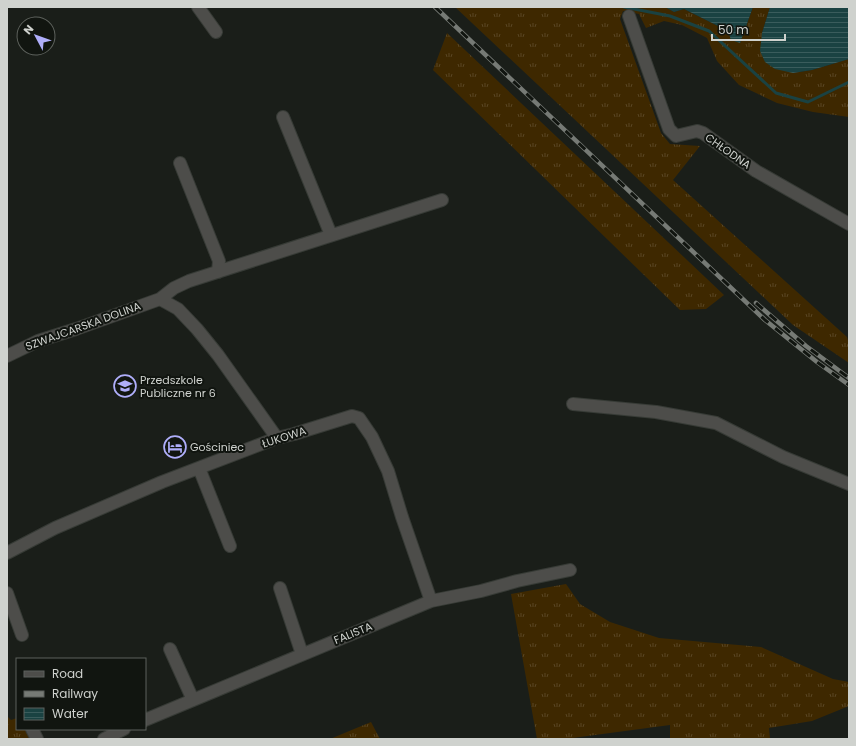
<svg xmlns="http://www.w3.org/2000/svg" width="856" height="746" font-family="Poppins,sans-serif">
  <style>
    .grass { fill: url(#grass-tufts) }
    .water { fill: url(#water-rules) }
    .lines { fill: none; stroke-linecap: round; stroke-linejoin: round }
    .stream { stroke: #1a4242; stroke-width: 3 }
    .minor-casing { stroke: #373b36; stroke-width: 14 }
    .minor { stroke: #4d4d4a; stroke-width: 12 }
    .rail-casing { stroke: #767a75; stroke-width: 4.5 }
    .rail { stroke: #111510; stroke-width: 3; stroke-dasharray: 9; stroke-linecap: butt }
    .labels { text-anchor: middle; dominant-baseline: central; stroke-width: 4; stroke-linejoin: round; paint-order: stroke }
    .street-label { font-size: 11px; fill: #cfd2ce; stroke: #111510 }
    .poi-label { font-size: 11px; fill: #cfd2ce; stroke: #111510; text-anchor: start }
  </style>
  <defs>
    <pattern id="grass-tufts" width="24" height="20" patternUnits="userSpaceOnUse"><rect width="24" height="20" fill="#3e2800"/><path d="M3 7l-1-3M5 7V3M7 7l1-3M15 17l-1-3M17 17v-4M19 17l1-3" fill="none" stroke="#594624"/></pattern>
    <pattern id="water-rules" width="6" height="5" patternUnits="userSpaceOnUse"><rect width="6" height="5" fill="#1a4242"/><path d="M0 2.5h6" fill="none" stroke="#3a5c5c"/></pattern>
  </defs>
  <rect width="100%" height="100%" fill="#1a1e19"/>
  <!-- grass -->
  <path class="grass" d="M455,7H665L674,12L684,9L728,31L740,43L753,7H770L762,33L793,73L812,70L849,59V117L813,112L777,103L739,85L717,61L707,38L682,25L664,21L646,28L639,14L623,11L620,19L661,133L670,144L700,146L673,180L847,337L849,344V363L793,325Z
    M447,33L724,295L706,309L680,310L433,70Z
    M566,584L580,604L610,622L659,638L761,647L833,679L849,682V706L812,721L769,728L770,739H670V725L565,739H537L511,594Z
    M7,716L11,720L17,718V729H27L31,739H7Z
    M371,722L380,739H330Z"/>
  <!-- water -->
  <path class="water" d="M665,7H753L740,43L731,40L728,31L684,9L674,12Z
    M770,7H849V59L812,70L793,73L775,69L765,62L760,51L762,33Z"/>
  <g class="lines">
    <!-- stream -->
    <path class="stream" d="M624,7L670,16L709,31L776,93L808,102L849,82"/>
    <!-- minor casing -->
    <g class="minor-casing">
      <path id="minor" d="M198,7L216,32
        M629,16L669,129L676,136L697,131L703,133L756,171L849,224
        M283,117L331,235
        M180,163L219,261L218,272
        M160,299L174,288L189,281L442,200
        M7,356L38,341L76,329L160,299L178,309L197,329L218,355L277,438
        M573,404L656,412L716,423L783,457L849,484
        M199,468L230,546
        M7,553L55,528L162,482L277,438L294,434L352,416L359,418L372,437L388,471L402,517L431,601
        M280,588L302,654
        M7,593L22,635
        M170,649L193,700
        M145,720L431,601L481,591L517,581L570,570
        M32,729L37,739
        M104,739L124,729"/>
    </g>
    <!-- minor -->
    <use href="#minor" class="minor"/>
    <!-- rail casing -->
    <g class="rail-casing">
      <path id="rail" d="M435,7L765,320L817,362L849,385
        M756,303L806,346L849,378"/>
    </g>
    <!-- rail -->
    <use href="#rail" class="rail"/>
  </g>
  <!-- icons -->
  <defs>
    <g id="school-ring" transform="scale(1.15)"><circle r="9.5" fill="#111510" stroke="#afaefa" stroke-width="1.5"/><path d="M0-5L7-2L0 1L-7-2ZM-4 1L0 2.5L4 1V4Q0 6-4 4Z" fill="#afaefa"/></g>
    <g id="hotel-ring" transform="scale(1.15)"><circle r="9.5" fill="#111510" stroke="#afaefa" stroke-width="1.5"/><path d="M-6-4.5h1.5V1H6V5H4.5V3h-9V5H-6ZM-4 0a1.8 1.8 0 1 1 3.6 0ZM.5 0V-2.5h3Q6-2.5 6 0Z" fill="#afaefa"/></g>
  </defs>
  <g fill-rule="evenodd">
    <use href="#school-ring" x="125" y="386"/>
    <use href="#hotel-ring" x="175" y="447"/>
  </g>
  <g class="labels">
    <!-- street labels -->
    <g class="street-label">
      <text transform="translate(728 151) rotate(35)">CHŁODNA</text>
      <text transform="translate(83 326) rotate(-20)">SZWAJCARSKA DOLINA</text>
      <text transform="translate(284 437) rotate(-18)">ŁUKOWA</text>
      <text transform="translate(353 633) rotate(-22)">FALISTA</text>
    </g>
    <!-- poi labels -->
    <g class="poi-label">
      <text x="140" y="380">Przedszkole<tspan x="140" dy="13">Publiczne nr 6</tspan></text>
      <text x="190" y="447">Gościniec</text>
    </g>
  </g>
  <!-- border -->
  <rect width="856" height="746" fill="none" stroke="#cfd2ce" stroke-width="16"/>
  <!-- legend -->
  <rect x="16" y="658" width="130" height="72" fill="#111510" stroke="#5d615c"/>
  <rect x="24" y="671" width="20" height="6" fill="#4d4d4a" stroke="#5d615c"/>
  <text x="52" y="678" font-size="12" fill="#cfd2ce">Road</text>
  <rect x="24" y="691" width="20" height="6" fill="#767a75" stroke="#5d615c"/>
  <text x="52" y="698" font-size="12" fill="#cfd2ce">Railway</text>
  <rect x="24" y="708" width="20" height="12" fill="url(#water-rules)" stroke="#5d615c"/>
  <text x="52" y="718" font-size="12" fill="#cfd2ce">Water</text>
  <!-- north arrow -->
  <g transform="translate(36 36) rotate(311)"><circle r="19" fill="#111510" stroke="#5d615c"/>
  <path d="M0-3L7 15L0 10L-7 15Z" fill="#afaefa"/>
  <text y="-6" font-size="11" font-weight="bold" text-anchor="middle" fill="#cfd2ce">N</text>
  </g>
  <!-- scale -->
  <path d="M712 34v6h73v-6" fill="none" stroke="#cfd2ce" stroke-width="2"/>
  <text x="718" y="34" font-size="12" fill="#cfd2ce" stroke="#111510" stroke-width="3" paint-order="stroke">50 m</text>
</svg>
